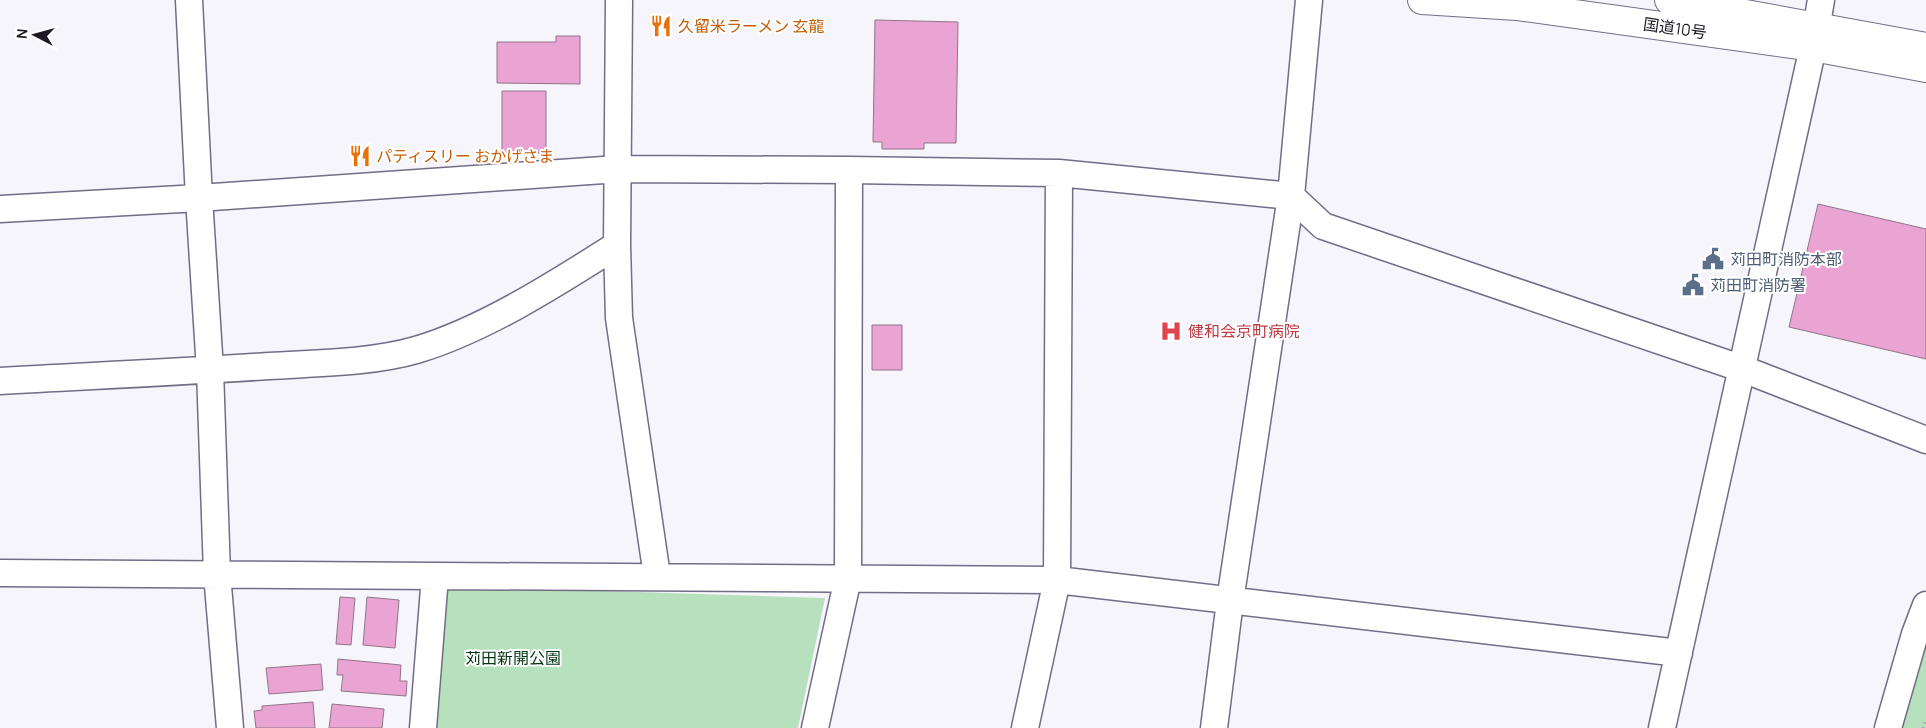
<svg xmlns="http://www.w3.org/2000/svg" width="1926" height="728" font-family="Manrope,'Noto Sans JP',sans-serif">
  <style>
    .green { fill: #b7e0bc }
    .building { fill: #eaa4d4; stroke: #907587 }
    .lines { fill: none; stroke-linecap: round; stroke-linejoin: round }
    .street-casing { stroke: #746c87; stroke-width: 29 }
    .highway-casing { stroke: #746c87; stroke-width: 30 }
    .path { stroke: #a3a1a9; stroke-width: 3; stroke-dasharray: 1 4; stroke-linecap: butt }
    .street { stroke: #fff; stroke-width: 26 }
    .highway { stroke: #fff; stroke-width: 28 }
    .labels { text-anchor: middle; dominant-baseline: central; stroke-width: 4; stroke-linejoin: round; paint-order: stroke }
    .food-label { font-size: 16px; fill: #c56008; stroke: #fff; text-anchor: start }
    .street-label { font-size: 16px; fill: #1d1a25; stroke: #fff }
    .service-label { font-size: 16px; fill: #4e5e75; stroke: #fff; text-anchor: start }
    .health-label { font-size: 16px; fill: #be3a42; stroke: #fff; text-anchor: start }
    .park-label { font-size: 16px; fill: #033512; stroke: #fff }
  </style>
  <rect width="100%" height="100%" fill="#f6f5fb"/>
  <!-- green -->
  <path class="green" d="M447,586L825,598L798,728H436Z
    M1926,635V728H1898Z"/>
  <!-- building -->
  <path class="building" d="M875,20L958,22L956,143H924V149H882V142H873Z
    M556,36H580V84L497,83V42H556Z
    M502,91H546V153H502Z
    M1818,204L1926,229V359L1789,327Z
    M872,325H902V370H872Z
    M340,597L355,598L351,645L336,644Z
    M367,597L399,600L395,648L363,645Z
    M338,659L401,665L400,681H407L406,696L341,691L343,675H337Z
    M321,664L323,690L269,694L266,668Z
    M313,702L315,728H256L254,711L262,710V706Z
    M332,704L384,709L382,728H329Z"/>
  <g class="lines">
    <!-- street casing -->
    <g class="street-casing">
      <path id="street" d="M189,0L199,198L210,370L217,574L230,728
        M619,0L617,245L619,318L657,576
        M0,209L199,198L618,169L849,170L1059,173L1291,196L1323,226L1743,369L1926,440
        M0,381C90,376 179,372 269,366C315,363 371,363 416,350C484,330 557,283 617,245
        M0,573L1057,580L1679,653
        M423,728L435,576
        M815,728L848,578L849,170
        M1025,728L1057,580L1059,173
        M1214,728L1230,601L1291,196L1309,0
        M1662,728L1813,47L1821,0
        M1888,728L1915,634L1926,605"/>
    </g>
    <!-- highway casing -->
    <g class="highway-casing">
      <path id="highway" d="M1422,0L1517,6L1813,47L1926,68
        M1669,0L1926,47"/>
    </g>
    <!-- path -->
    <path class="path" d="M1923,728L1926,719"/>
    <!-- street -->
    <use href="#street" class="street"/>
    <!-- highway -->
    <use href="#highway" class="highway"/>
  </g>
  <!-- icons -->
  <defs>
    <g id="restaurant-bare" transform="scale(1.725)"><path d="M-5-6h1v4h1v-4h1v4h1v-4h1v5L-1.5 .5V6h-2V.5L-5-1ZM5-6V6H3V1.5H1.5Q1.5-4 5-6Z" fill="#e8710a" stroke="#fff" stroke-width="2.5" paint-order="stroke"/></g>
    <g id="civic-bare" transform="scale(1.725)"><path d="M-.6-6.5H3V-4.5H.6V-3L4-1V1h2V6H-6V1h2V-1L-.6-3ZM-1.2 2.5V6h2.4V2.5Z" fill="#5c6f8a" stroke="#fff" stroke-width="2.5" paint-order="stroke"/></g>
    <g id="hospital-bare" transform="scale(1.725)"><path d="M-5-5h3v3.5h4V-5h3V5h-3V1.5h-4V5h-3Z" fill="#e0444e" stroke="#fff" stroke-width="2.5" paint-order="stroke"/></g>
  </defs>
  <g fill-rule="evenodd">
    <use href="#restaurant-bare" x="661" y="26"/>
    <use href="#restaurant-bare" x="360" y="156"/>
    <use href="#civic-bare" x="1713" y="259"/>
    <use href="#civic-bare" x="1693" y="285"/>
    <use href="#hospital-bare" x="1171" y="331"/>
  </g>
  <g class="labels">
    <!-- food labels -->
    <g class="food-label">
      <text x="678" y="26">久留米ラーメン 玄龍</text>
      <text x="376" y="156">パティスリー おかげさま</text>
    </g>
    <!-- street labels -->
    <g class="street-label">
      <text transform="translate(1675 28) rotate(8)">国道10号</text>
    </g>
    <!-- service labels -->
    <g class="service-label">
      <text x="1730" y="259">苅田町消防本部</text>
      <text x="1710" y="285">苅田町消防署</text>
    </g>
    <!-- health labels -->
    <g class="health-label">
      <text x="1188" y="331">健和会京町病院</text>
    </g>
    <!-- park labels -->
    <g class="park-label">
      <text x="513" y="658">苅田新開公園</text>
    </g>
  </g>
  <!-- north arrow -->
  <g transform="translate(35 35) rotate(276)" stroke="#ffffff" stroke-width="4" paint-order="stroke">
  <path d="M0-4L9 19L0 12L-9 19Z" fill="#1d1a25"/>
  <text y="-8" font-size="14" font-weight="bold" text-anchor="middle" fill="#1d1a25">N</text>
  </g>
</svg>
